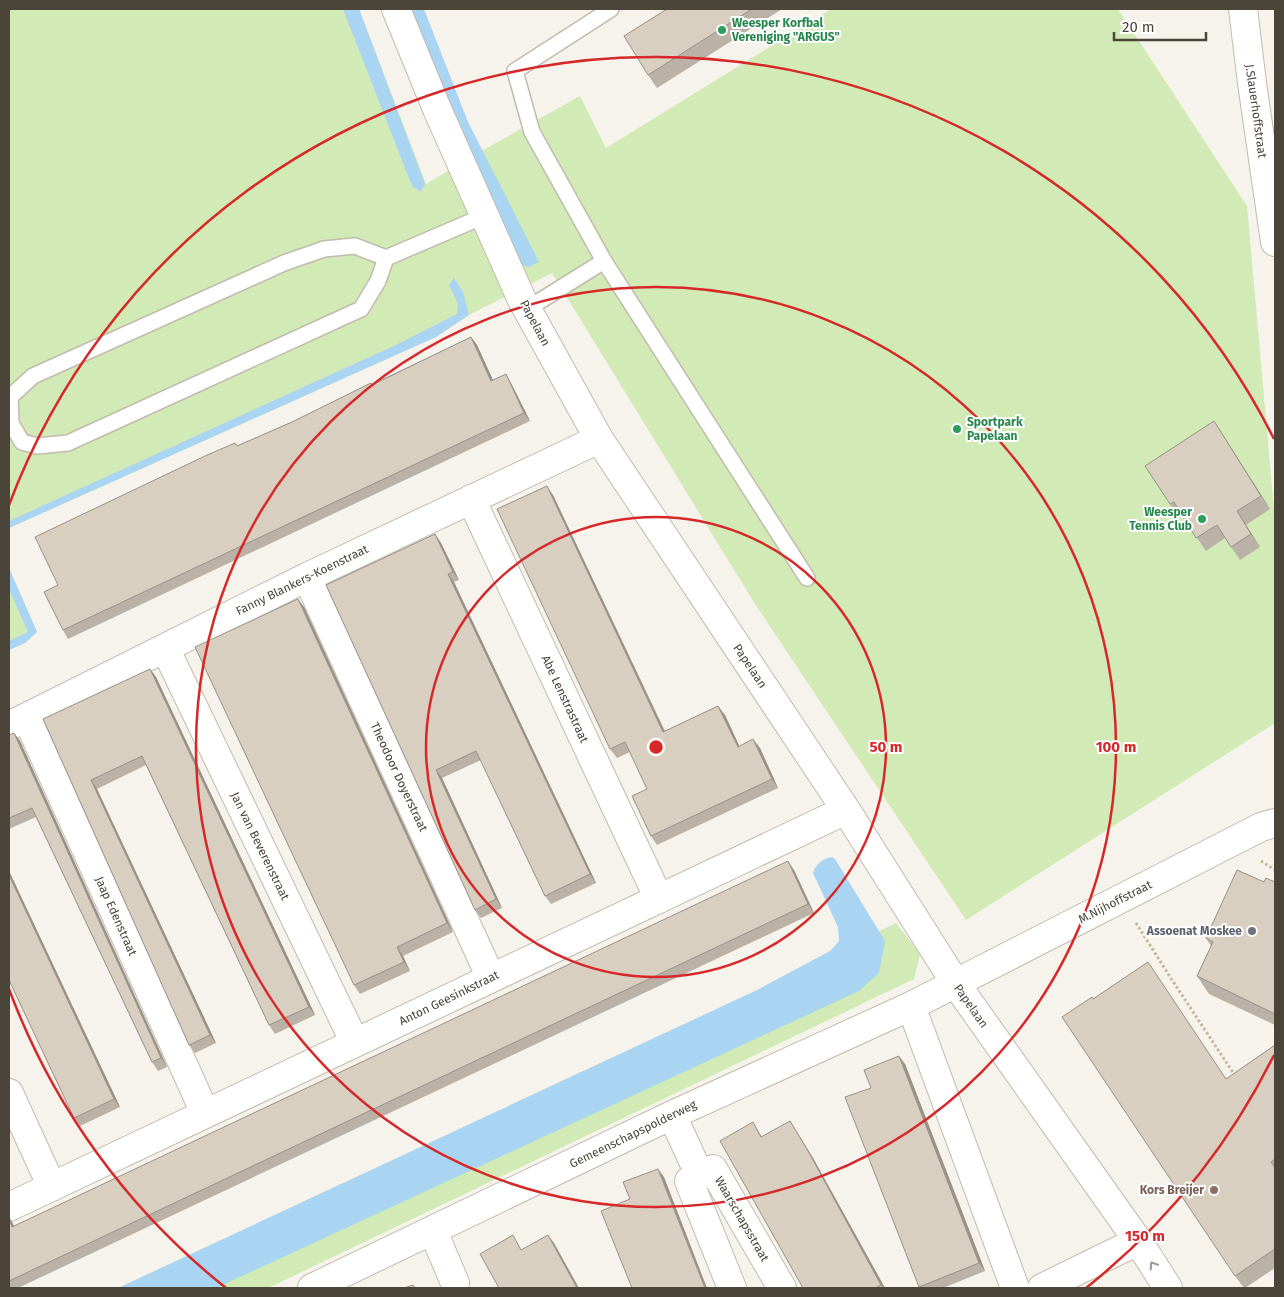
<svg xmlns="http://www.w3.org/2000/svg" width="1284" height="1297" font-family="'Fira Sans',sans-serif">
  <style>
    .green { fill: #d2eab5 }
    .water { fill: #a9d4f2 }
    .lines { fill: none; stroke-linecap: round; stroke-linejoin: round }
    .lane-casing { stroke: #c2bbae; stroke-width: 18 }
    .street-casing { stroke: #c2bbae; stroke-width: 30 }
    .path { stroke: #c4b79f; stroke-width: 3; stroke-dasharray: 2.5 2.5; stroke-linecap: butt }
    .lane { stroke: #fff; stroke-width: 15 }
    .street { stroke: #fff; stroke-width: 28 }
    .wall { fill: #bab2a6 }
    .shaded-wall { fill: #979187 }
    .building { fill: #d8cfc1; stroke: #979187 }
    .oneway { stroke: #9c9892 }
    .ring { fill: none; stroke: #d62828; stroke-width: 2.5 }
    .leisure-dot { fill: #2e9e5b; stroke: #fff; stroke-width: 2 }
    .worship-dot { fill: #6b7280; stroke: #fff; stroke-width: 2 }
    .education-dot { fill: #8d6e63; stroke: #fff; stroke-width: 2 }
    .labels { text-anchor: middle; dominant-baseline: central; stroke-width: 4; stroke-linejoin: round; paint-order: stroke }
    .leisure-label { font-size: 12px; font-weight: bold; fill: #27864d; stroke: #fff; text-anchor: start }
    .street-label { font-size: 12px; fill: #4b4439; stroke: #fff }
    .worship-label { font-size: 12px; font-weight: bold; fill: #5b616d; stroke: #fff; text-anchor: end }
    .education-label { font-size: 12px; font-weight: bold; fill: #785e54; stroke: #fff; text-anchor: end }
    .centre { fill: #d62828; stroke: #fff; stroke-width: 2.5 }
    .ring-label { font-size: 15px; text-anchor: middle; font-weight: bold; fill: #d62828; stroke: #fff; stroke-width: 4; stroke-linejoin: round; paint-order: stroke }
  </style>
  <rect width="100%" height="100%" fill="#f6f3ec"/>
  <!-- green -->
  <path class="green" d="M9,9H359L426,184L480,152L580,96L606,148L831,9H1118L1247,206L1275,520V723L966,920L755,604L552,273L469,315L436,337L9,528Z
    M9,568L37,632L25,643L9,650Z
    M896,923L920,954L914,979L268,1288H192L765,987Z"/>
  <!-- water -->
  <path class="water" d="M343,9H359L425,184L421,192L412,186Z
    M410,9H424L468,122L539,262L528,267L520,264L501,227Z
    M454,278L463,292L469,315L436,337L9,528V521L396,345L457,314L458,304L449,285Z
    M9,568L37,632L25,643L9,650V641L28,632L9,589Z
    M832,857L835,859L885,941L879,973L859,991L216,1288H118L757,990L830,951L839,941L838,927L813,873C815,865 823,858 832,857Z"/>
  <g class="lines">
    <!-- lane casing -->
    <g class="lane-casing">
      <path id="lane" d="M386,258L378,281L361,309L68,443L37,446L22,442L11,423L10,397L33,376L284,263L324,249L355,246L386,258L484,216
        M604,261L807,578
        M527,309L604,261L532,132L515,71L611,9"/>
    </g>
    <!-- street casing -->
    <g class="street-casing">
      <path id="street" d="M396,9L437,109L522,300L599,439L846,810L956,984L1138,1241L1168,1288
        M1243,9L1252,83L1275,242
        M471,499L659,899
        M307,577L491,978
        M165,648L355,1043
        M27,718L205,1113
        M9,726L307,577L599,439
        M911,1006L1015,1288
        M9,1093L52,1187
        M672,1115L700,1176
        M9,1207L846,810
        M433,1231L455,1283
        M312,1288L672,1115L911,1006L1261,827L1275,823
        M732,1288L689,1181L713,1169L782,1288
        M1042,1288L1138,1241"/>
    </g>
    <!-- path -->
    <path class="path" d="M1261,861L1275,870
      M1136,923L1172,980L1236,1077"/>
    <!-- lane -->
    <use href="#lane" class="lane"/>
    <!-- street -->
    <use href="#street" class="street"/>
  </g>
  <!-- wall -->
  <path class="wall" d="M667,9H782L657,88L648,75Z
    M471,337L477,345L493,380L511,383L530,421L68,639L63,630L58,585L237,446L292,422Z
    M1223,435L1270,509L1246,525L1260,547L1240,560L1225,538L1206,551L1182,516L1179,518L1170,504Z
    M553,495L665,731L725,715L739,746L760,748L778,788L657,845L651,836L647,789L630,752L617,758L610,749Z
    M435,534L441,543L459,580L454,582L596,883L551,904L545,896L481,760L442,778L502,908L481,918L475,910L326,585Z
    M304,607L453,932L403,956L410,971L360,994L354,985Z
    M150,669L156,677L315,1015L275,1034L269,1025L146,765L97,789L216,1043L195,1053L189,1045L43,719Z
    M14,733L20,741L167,1067L158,1071L152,1062L36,817L9,829V735Z
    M794,870L814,913L18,1288H9V1217L14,1226Z
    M9,871L120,1107L80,1126L74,1118L9,980Z
    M1264,882H1275V1025L1209,994L1197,976L1211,946L1206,938Z
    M1093,999L1226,1079L1275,1045V1268L1245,1288H1244L1235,1276Z
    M905,1064L985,1271L943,1288H920L919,1287L871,1088Z
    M790,1121L813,1158L885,1288H803L753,1122L762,1137Z"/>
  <!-- shaded-wall -->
  <path class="shaded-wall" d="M471,337L477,345L497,389L491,381Z
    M506,374L511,383L530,421L524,413Z
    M1214,421L1223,435L1270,509L1261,496Z
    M547,486L553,495L669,741L663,732Z
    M1237,511L1246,525L1260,547L1251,534Z
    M435,534L441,543L459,580L453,572Z
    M448,574L454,582L596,883L590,874Z
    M298,599L304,607L453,932L447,923Z
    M150,669L156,677L315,1015L309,1007Z
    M718,706L725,715L744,756L738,747Z
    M14,733L20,741L167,1067L161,1058Z
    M753,739L760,748L778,788L772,779Z
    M436,770L442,778L502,908L496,899Z
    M91,780L97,789L216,1043L210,1035Z
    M788,861L794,870L814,913L808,904Z
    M9,871L120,1107L114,1099L9,875Z
    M397,947L403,956L410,971L404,962Z
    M899,1056L905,1064L985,1271L979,1263Z
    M790,1121L813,1158L885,1288L881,1285Z
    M658,1169L664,1177L707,1288H705Z
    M9,1217L12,1222L19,1236L12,1227L9,1219Z
    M548,1235L554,1243L579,1288H577Z"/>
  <!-- building -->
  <path class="building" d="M667,9H752L648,75L624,36Z
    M471,337L491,381L506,374L524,413L63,630L44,592L58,585L35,537L205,456L235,443L237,446L292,422L371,383L372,385Z
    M1214,421L1261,496L1237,511L1251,534L1231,547L1217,525L1196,538L1174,502L1170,504L1145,466Z
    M547,486L663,732L718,706L738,747L753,739L772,779L651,836L632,796L647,789L625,742L610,749L497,509Z
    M435,534L453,572L448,574L590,874L545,896L476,751L436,770L496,899L475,910L326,585Z
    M298,599L447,923L397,947L404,962L354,985L195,647Z
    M150,669L309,1007L269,1025L142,756L91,780L210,1035L189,1045L43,719Z
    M14,733L161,1058L152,1062L32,808L9,818V735Z
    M788,861L808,904L9,1281V1219L12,1227Z
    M1237,870L1264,882L1266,878L1275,882V1014L1197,976L1213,942L1206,938Z
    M9,875L114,1099L74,1118L9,980Z
    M1148,962L1226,1079L1275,1045V1159L1271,1162L1275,1168V1249L1235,1276L1062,1017L1092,997L1093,999Z
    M899,1056L979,1263L919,1287L845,1097L871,1088L864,1070Z
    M790,1121L807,1149L881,1285L875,1288H803L720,1141L753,1122L761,1137Z
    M658,1169L705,1288H632L601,1211L630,1199L623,1182Z
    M513,1235L521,1250L548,1235L577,1288H499L480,1254Z
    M413,1285L415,1288H404Z"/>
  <!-- one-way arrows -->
  <defs><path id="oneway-chevron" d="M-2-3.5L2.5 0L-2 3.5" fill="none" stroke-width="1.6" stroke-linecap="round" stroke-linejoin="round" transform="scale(1.25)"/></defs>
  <use class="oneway" href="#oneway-chevron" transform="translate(1153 1265) rotate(-123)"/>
  <!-- distance rings -->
  <g class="ring">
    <circle cx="656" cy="747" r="230"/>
    <circle cx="656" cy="747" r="460"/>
    <path d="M1274 1055A691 691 0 0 1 1086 1288M226 1288A691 691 0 0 1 9 989M9 505A691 691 0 0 1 1274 439"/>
  </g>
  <!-- markers -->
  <g class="leisure-dot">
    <circle cx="722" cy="30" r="5"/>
    <circle cx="957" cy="429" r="5"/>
    <circle cx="1202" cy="519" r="5"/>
  </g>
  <circle class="worship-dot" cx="1252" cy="931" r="5"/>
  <circle class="education-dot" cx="1214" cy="1190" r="5"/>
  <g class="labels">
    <!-- leisure labels -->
    <g class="leisure-label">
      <text x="732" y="23">Weesper Korfbal<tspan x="732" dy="14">Vereniging "ARGUS"</tspan></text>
      <text x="967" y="422">Sportpark<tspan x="967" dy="14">Papelaan</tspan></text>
      <text x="1192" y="512" text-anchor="end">Weesper<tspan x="1192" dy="14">Tennis Club</tspan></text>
    </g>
    <!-- street labels -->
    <g class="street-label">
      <text transform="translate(1256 111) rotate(82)">J.Slauerhoffstraat</text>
      <text transform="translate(535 323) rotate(62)">Papelaan</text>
      <text transform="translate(302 580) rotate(-26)">Fanny Blankers-Koenstraat</text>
      <text transform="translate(750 666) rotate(56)">Papelaan</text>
      <text transform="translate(565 699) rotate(65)">Abe Lenstrastraat</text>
      <text transform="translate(399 777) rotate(65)">Theodoor Doyerstraat</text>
      <text transform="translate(260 846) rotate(64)">Jan van Beverenstraat</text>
      <text transform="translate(1115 902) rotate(-27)">M.Nijhoffstraat</text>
      <text transform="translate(116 916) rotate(66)">Jaap Edenstraat</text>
      <text transform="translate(449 998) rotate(-26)">Anton Geesinkstraat</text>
      <text transform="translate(971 1006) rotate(55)">Papelaan</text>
      <text transform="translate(633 1134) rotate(-26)">Gemeenschapspolderweg</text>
      <text transform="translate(742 1219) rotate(60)">Waarschapsstraat</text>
    </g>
    <!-- worship labels -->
    <g class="worship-label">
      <text x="1242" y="931">Assoenat Moskee</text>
    </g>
    <!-- education labels -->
    <g class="education-label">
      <text x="1204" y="1190">Kors Breijer</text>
    </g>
  </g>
  <circle cx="656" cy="747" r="8" class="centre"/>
  <g class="ring-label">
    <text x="886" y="752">50 m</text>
    <text x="1116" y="752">100 m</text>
    <text x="1145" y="1241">150 m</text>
  </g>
  <!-- border -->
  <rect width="1284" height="1297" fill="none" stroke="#4b4439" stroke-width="20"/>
  <!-- scale -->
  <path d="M1114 32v8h92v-8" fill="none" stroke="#4b4439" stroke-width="2.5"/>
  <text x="1122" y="32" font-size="15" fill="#4b4439" stroke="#ffffff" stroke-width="4" paint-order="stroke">20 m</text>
</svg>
